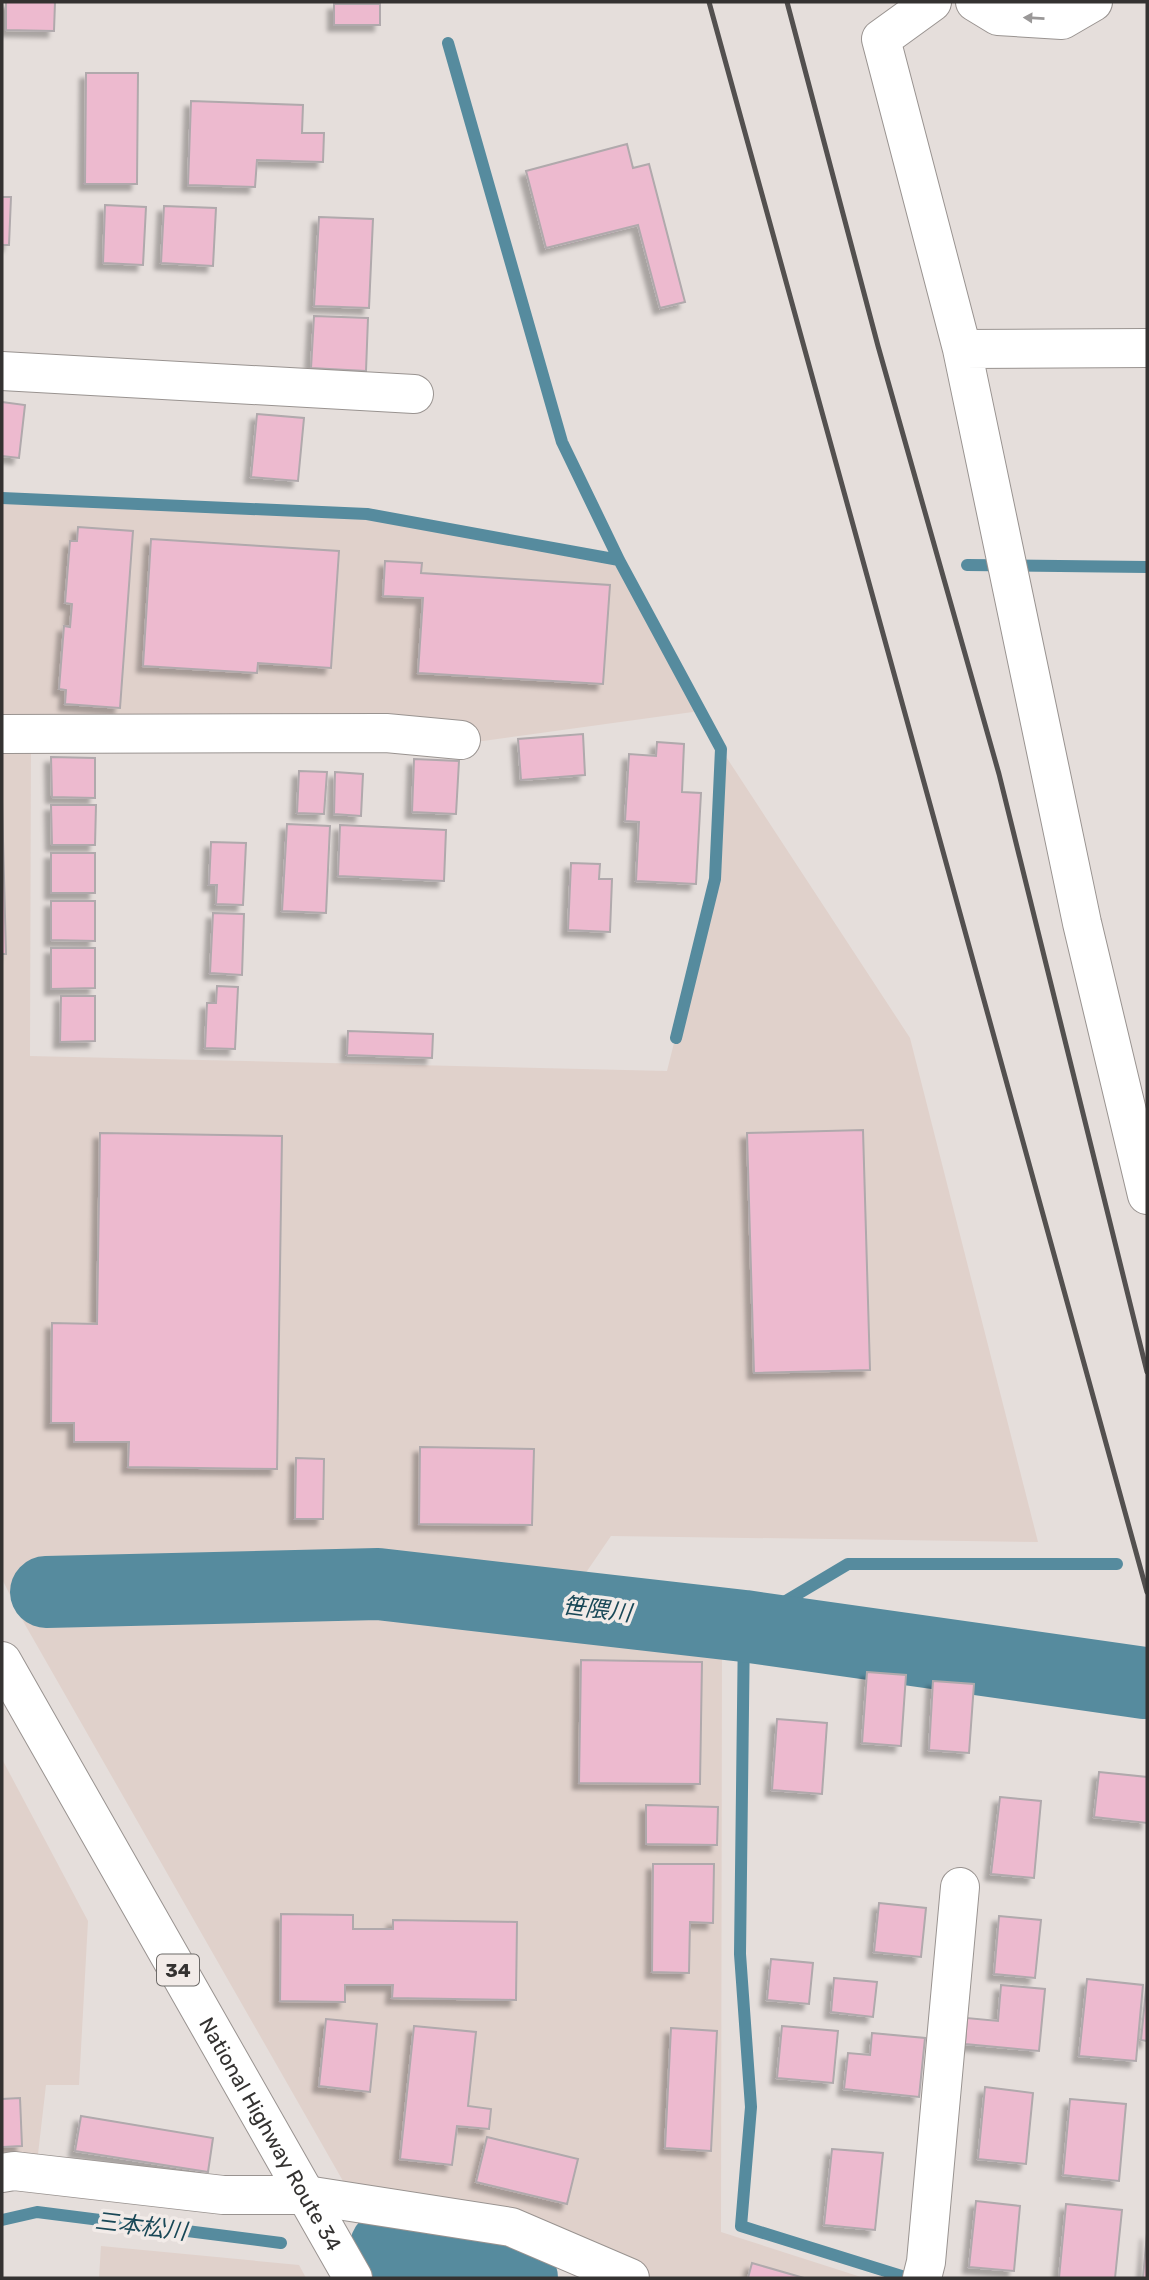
<svg xmlns="http://www.w3.org/2000/svg" width="1149" height="2280" font-family="Rubik,'Noto Sans JP',sans-serif">
  <style>
    .built { fill: #e0d1cb }
    .lines { fill: none; stroke-linecap: round; stroke-linejoin: round }
    .stream { stroke: #568b9e; stroke-width: 12 }
    .river { stroke: #568b9e; stroke-width: 72 }
    .building { fill: #edbacf; stroke: #b0a9ac; stroke-width: 2; filter: url(#shadow) }
    .minor-casing { stroke: #999390; stroke-width: 40 }
    .highway-casing { stroke: #999390; stroke-width: 40 }
    .minor { stroke: #fff; stroke-width: 38 }
    .highway { stroke: #fff; stroke-width: 38 }
    .rail { stroke: #53504f; stroke-width: 5 }
    .oneway { fill: #9a9898 }
    .labels { text-anchor: middle; dominant-baseline: central; stroke-width: 7; stroke-linejoin: round; paint-order: stroke }
    .shield { fill: #f2ebe8; stroke: #6d6a68; stroke-width: 2 }
    .shield-label { font-size: 19px; font-weight: bold; fill: #343231 }
    .street-label { font-size: 21px; fill: #343231; stroke: #f2ebe8 }
    .water-label { font-size: 23px; font-style: italic; fill: #194857; stroke: #f2ebe8 }
  </style>
  <defs>
    <filter id="shadow"><feDropShadow dx="-6" dy="6" stdDeviation="2" flood-color="#0004"/></filter>
  </defs>
  <rect width="100%" height="100%" fill="#e5dedb"/>
  <!-- built -->
  <path class="built" d="M2,498L367,514L619,560L700,711L483,741L31,751L30,1056L667,1071L715,879L721,749L910,1038L1038,1542L611,1536L557,1615L722,1646L721,2232L864,2278H630L355,2202L23,1621L2,1579Z
    M2,1759L88,1921L79,2085H46L38,2154L2,2162Z
    M101,2246L299,2265L306,2278H99Z"/>
  <g class="lines">
    <!-- stream -->
    <path class="stream" d="M448,43L562,442L619,560L721,749L715,879L676,1038
      M2,498L367,514L619,560
      M967,565L1147,567
      M2,2220L37,2212L281,2243
      M908,2278L741,2226L751,2107L740,1954L744,1626L848,1564H1117"/>
    <!-- river -->
    <path class="river" d="M46,1592L378,1584L744,1626L1145,1683
      M386,2246L502,2268L522,2278"/>
  </g>
  <!-- building -->
  <path class="building" d="M6,2H55L54,31L6,30Z
    M334,4H380V25H334Z
    M86,73H138L137,184H85Z
    M191,101L303,105L302,133H324L323,162L257,160L255,187L188,185Z
    M627,144L633,168L649,164L685,302L660,308L638,225L546,248L526,171Z
    M2,197H11L9,245H2Z
    M105,205L146,207L143,265L103,263Z
    M164,206L216,208L213,266L161,263Z
    M319,217L373,219L369,308L314,306Z
    M314,316L368,318L366,371L311,368Z
    M2,402L25,405L19,458L2,456Z
    M257,414L304,418L298,481L251,477Z
    M78,527L133,531L120,708L65,704L66,690L59,689L64,626L70,627L72,604L65,603L70,541H77Z
    M151,539L339,551L331,668L258,663L257,673L143,666Z
    M385,561L422,563L421,573L610,585L603,684L418,673L423,598L383,596Z
    M583,734L585,775L521,780L518,739Z
    M657,742L684,744L682,792L701,793L696,884L636,881L639,822L625,821L629,754L656,756Z
    M51,757L95,758V798L52,797Z
    M414,759L459,761L456,814L412,812Z
    M299,771L327,772L324,814L297,813Z
    M335,772L363,774L361,816L334,814Z
    M2,801L6,954H2Z
    M51,805H96L95,845H52Z
    M287,824L330,826L326,913L282,911Z
    M340,825L446,830L444,881L338,876Z
    M211,842L246,843L243,905L216,904L217,885H209Z
    M51,853H95V893H51Z
    M571,863L600,864L599,879H612L610,932L568,930Z
    M51,901H95V941L51,940Z
    M213,913L244,914L242,975L210,973Z
    M51,948H95V988L51,989Z
    M217,986L238,987L235,1049L205,1048L207,1003H216Z
    M61,996H95V1041L60,1042Z
    M348,1031L433,1034L432,1058L347,1055Z
    M863,1130L870,1370L754,1373L747,1133Z
    M100,1133L282,1136L277,1469L128,1467L129,1442H74V1423H51L52,1323L97,1324Z
    M420,1447L534,1449L532,1525L419,1524Z
    M296,1458L324,1459L323,1519H295Z
    M581,1660L702,1662L700,1784L579,1783Z
    M867,1672L906,1675L901,1746L862,1743Z
    M933,1681L974,1684L969,1753L929,1750Z
    M777,1719L827,1723L822,1794L772,1790Z
    M1099,1772L1147,1777V1823L1094,1817Z
    M1000,1797L1041,1801L1034,1878L991,1874Z
    M646,1805L718,1807L717,1845L646,1844Z
    M653,1864H714L713,1923L690,1922L689,1973L652,1972Z
    M879,1903L926,1908L921,1957L874,1952Z
    M281,1914L353,1915V1929H393V1920L517,1922L516,2000L392,1998L393,1985H345V2002L280,2001Z
    M999,1916L1041,1920L1035,1978L994,1974Z
    M771,1959L813,1963L809,2004L767,2000Z
    M834,1978L877,1982L873,2017L831,2012Z
    M1087,1979L1143,1985L1136,2061L1079,2056Z
    M1147,1980V2041L1141,2040Z
    M1001,1985L1045,1989L1039,2051L965,2044L967,2018L998,2021Z
    M326,2019L377,2024L370,2092L319,2086Z
    M414,2026L476,2032L468,2106L491,2109L489,2129L457,2126L452,2165L400,2159Z
    M782,2026L838,2031L833,2083L777,2078Z
    M671,2028L717,2031L711,2151L665,2148Z
    M872,2033L925,2038L919,2097L844,2089L848,2053L870,2055Z
    M985,2087L1033,2093L1026,2164L978,2159Z
    M20,2098L22,2146L2,2147V2099Z
    M1070,2099L1126,2104L1119,2181L1063,2175Z
    M81,2116L213,2138L208,2172L75,2151Z
    M487,2137L578,2159L567,2204L476,2182Z
    M832,2149L883,2153L875,2230L824,2225Z
    M976,2201L1020,2206L1014,2271L969,2267Z
    M1066,2204L1122,2210L1115,2278H1059Z
    M1147,2233V2278H1143Z
    M752,2263L804,2278H748Z"/>
  <g class="lines">
    <!-- minor casing -->
    <g class="minor-casing">
      <path id="minor" d="M932,2L881,39L962,349L1082,923L1147,1195
        M975,2L998,16L1062,20L1093,2
        M962,349L1147,348
        M2,371L414,394
        M2,734L386,733L461,740
        M2,2173L14,2171L223,2195H306L511,2227L630,2278
        M922,2278L926,2262L960,1887"/>
    </g>
    <!-- highway casing -->
    <g class="highway-casing">
      <g id="highway">
        <path id="s1" d="M2,1661L353,2278"/>
      </g>
    </g>
    <!-- minor -->
    <use href="#minor" class="minor"/>
    <!-- highway -->
    <use href="#highway" class="highway"/>
    <!-- rail -->
    <path class="rail" d="M709,2L1147,1592
      M787,2L878,346L999,774L1147,1372"/>
  </g>
  <!-- one-way arrows -->
  <defs><path id="oneway-solid" d="M-6-.8H1V-3.2L6.5 0L1 3.2V.8H-6Z" transform="scale(1.75)"/></defs>
  <use class="oneway" href="#oneway-solid" transform="translate(1034 18) rotate(-177)"/>
  <g class="labels">
    <!-- shield labels -->
    <rect class="shield" x="157" y="1954.5" width="42" height="31" rx="5"/>
    <g class="shield-label">
      <text x="178" y="1970">34</text>
    </g>
    <!-- street labels -->
    <g class="street-label">
      <text stroke="none"><textPath href="#s1" startOffset="544">National Highway Route 34</textPath></text>
    </g>
    <!-- water labels -->
    <g class="water-label">
      <text transform="translate(597 1609) rotate(7)">笹隈川</text>
      <text transform="translate(141 2226) rotate(7)">三本松川</text>
    </g>
  </g>
  <!-- border -->
  <rect width="1149" height="2280" fill="none" stroke="#343231" stroke-width="7"/>
</svg>
